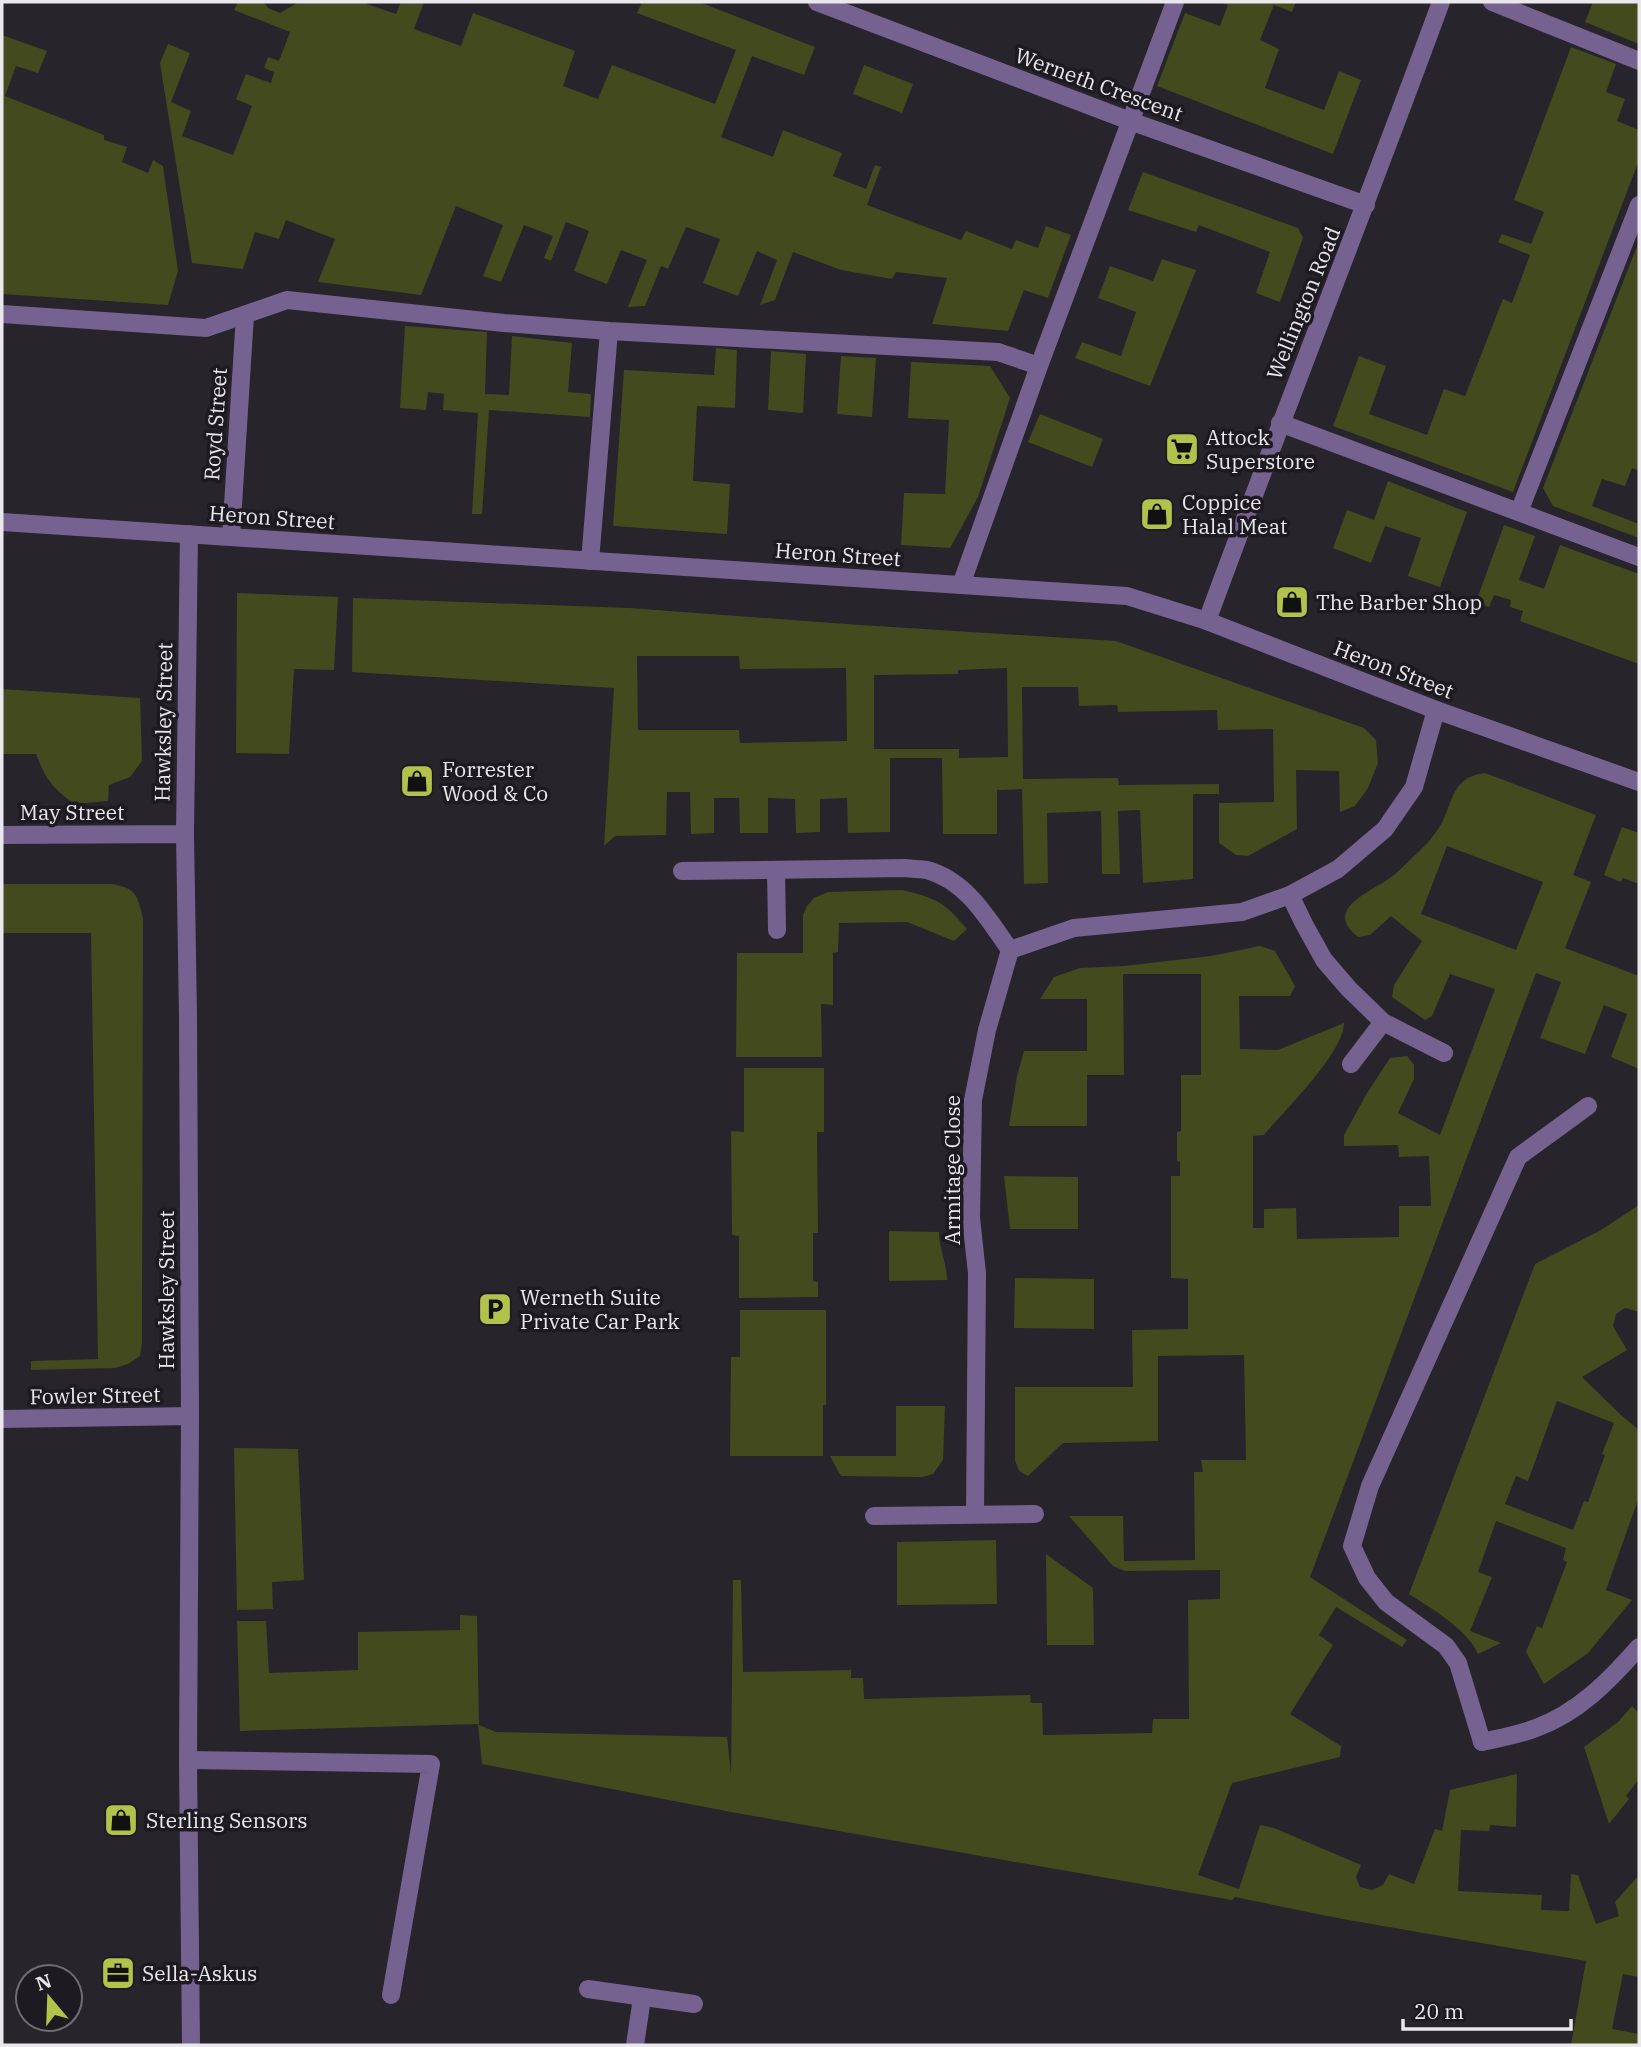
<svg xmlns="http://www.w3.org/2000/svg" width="1641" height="2047" font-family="'IBM Plex Serif',serif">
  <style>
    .green { fill: #434a1d; fill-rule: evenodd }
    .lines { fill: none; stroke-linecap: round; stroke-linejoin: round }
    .service { stroke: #766291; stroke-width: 18 }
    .minor { stroke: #766291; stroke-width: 18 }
    .tertiary { stroke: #766291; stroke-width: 18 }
    .labels { text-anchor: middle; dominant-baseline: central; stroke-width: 7; stroke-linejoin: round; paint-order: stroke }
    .street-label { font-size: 21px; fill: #eae8ed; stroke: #1d1a21 }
    .poi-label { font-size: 21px; fill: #eae8ed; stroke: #1d1a21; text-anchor: start }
  </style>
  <rect width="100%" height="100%" fill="#27242b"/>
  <!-- green -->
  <path class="green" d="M238,2H264L268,8L280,13L299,2H367V4L396,14L401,2H424L414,29L461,46L473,13L575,51L563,86L598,99L612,65L715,104L736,50L637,13L642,2H699L815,47L804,75L752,56L721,137L773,157L783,130L842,153L833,176L866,189L875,165L881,167L867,205L961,240L966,231L1012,249L1016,240L1038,248L1046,226L1071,235L1048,298L1024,290L1008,331L932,324L947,278L896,272L892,279L841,270L793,252L775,300L760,305L777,260L757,251L738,296L703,283L720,239L686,227L668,269L661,266L645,306L628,307L647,260L621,250L607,284L574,271L589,231L566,222L551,261L544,258L553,236L524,225L501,282L483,276L503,225L456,206L421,295L318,282L335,239L286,220L279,239L255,232L243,269L192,263L160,63L168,44L190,53L171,102L191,111L182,136L233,155L252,106L236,99L246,74L271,83L274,72L264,68L268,57L279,61L290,32L234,10Z
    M1219,2H1296L1292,12L1274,5L1260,40L1279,49L1265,88L1324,110L1339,71L1361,80L1333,154L1157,86L1185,13L1220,26L1228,5Z
    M1593,2H1639V44L1585,22Z
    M2,35L47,51L38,73L16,66L5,96L104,135V140L127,147L122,162L148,173L153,160L163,166L178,271L168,305L2,294Z
    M1571,47L1616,64L1606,92L1625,99L1617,121L1639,130V160L1513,492L1333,426L1359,356L1386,366L1369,414L1427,435L1444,389L1465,396L1503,299L1512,303L1530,255L1498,242L1502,234L1531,244L1544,212L1514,200Z
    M864,65L913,84L902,113L853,94Z
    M1143,172L1298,228L1303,238L1280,302L1256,293L1270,252L1199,225L1196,232L1128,210Z
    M1639,241V471L1632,468L1625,486L1602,479L1592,506L1639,524V538L1553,506L1543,488Z
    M1162,259L1196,270L1150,386L1075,358L1082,342L1121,356L1136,312L1098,298L1110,266L1153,281Z
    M405,326L487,332L485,394L509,395L512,336L572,343L568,392L591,394L590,417L489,410L482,514H472L478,413L443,410L444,394L428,392L426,410L400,408Z
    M716,348L737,350L735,408L697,406L693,481L730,484L727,534L613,526L624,370L714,375Z
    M771,351L806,354L803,413L768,410Z
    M841,356L876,358L872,417L837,414Z
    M911,362L990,366L1010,398L978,497L950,548L901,545L904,493L945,494L949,420L908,418Z
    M1040,414L1103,439L1092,467L1028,442Z
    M1388,481L1467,512L1440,587L1408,576L1421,538L1385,526L1371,563L1333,548L1347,510L1374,520Z
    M1504,525L1535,536L1519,580L1544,589L1560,545L1639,574V664L1520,621L1523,611L1510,607L1511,600L1494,595L1489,607L1476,602Z
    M237,593L338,597L334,670L294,669L289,754L236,753Z
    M353,598L629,608L860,625L1116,641L1364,728L1376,740L1378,763L1368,788L1355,806L1340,812L1339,771L1296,770L1297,829L1248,856L1236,855L1219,843V803L1274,802L1273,729L1218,730L1217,710L1118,712L1117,705L1079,706L1078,687H1022L1023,779L1118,778L1119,785L1219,784V794H1193V879L1143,883L1140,810L1118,811L1120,874H1102L1101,811L1047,813L1048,883L1024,884L1022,789L997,790V834H943L942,758H890V832L848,833L847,798L820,799V832L796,833L795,799L768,798V833H740L739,798H714V833L691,834L690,792H667L666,835L615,836L604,846L614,688L352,672ZM637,656H739L740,669L846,668L847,741L740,743L739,730H638ZM1007,668L1008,757L959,758V749H874V675L958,674V670Z
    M2,689L140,698L142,761L130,777L109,785L108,801L74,804C52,787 46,780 36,754H2Z
    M1485,773L1596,815L1573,875L1591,882L1565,948L1639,976V1069L1611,1057L1627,1014L1604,1005L1585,1054L1540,1038L1561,982L1536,973L1310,1577L1407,1640L1402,1647L1336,1607L1319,1635L1333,1645L1290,1714L1341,1746L1340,1757L1232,1783L1198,1875L1239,1889L1260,1825L1274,1828L1361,1865L1356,1877L1360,1887L1372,1890L1383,1885L1389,1874L1414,1884L1435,1829L1442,1831L1450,1790L1517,1774L1516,1827L1490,1825L1489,1831L1461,1830L1458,1891L1542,1895L1541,1910L1569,1911L1571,1874L1578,1875L1596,1924L1619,1916L1615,1902L1639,1875V1977L1623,1974L1612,2029L1639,2034V2045H1571L1586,1961L1337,1918L1235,1897L1232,1900L731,1812L482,1764L478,1724L240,1731L237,1621H266L269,1673L358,1670V1632L460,1630V1615L477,1616L479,1725L496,1732L727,1737L731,1774L733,1580H741L743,1672L851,1670V1678H863L864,1699L1030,1695L1031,1703H1042L1043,1735L1152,1733L1153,1719H1189L1188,1600L1220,1599V1570L1125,1571L1113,1566L1069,1516H1123L1124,1561L1195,1560L1194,1472H1203L1201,1460H1246L1244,1355L1158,1356V1441L1063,1443L1028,1476L1019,1471L1015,1460V1387H1133L1132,1330L1188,1329V1279L1171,1278V1176H1180V1162L1177,1161V1132L1181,1131V1075H1201V974H1123L1124,1075H1087V1126H1009L1017,1076L1024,1051H1087V999H1040L1054,977L1080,968L1124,966L1211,956L1260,946L1275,951L1295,986L1290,996H1239L1240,1049L1278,1050L1344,1023C1344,1053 1284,1111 1264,1135L1253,1136V1228H1264V1209L1296,1208L1297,1239L1399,1237V1206H1431L1429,1156L1399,1157L1398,1145L1344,1146V1135L1367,1093L1390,1058L1407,1056L1414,1065V1079L1398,1113L1440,1135L1495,989L1450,974L1432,1016L1425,1020L1392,997L1394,985L1422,941L1391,916L1370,935L1358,937C1323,910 1368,893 1390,878C1398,872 1406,864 1414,856C1422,849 1430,841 1436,832C1454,808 1448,777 1485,773ZM1447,846L1543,882L1516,950L1421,914Z
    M1622,827L1639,833V884L1623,878L1621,882L1604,875Z
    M2,884H111C137,888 137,895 143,919L142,1343L140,1356L128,1364L115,1368L31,1370V1361L98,1359L91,933H2Z
    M902,890C937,898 944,902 967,929L954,941L907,922L839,923L838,952L833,953V1005L821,1004L822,1057H736L737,953H803V915L807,906L814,898L828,892Z
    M744,1068H824V1132H817L818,1233H813V1281L818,1282V1297L739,1298V1236L732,1235L731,1131L744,1132Z
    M1004,1176L1078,1177V1229H1010Z
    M1639,1205V1312L1625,1308L1616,1314L1613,1326L1627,1350L1582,1377L1621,1415L1639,1430V1497L1606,1590L1632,1600L1588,1653L1544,1684L1526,1652L1537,1626L1542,1628L1567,1562L1563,1560L1566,1548L1496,1521L1478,1572L1492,1577L1470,1631L1501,1643L1478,1654C1468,1630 1431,1608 1409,1594L1535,1264L1601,1230ZM1557,1401L1614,1423L1602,1454L1605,1455L1588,1502L1584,1501L1573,1530L1505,1504L1516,1476L1528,1481Z
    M889,1231L939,1232C939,1249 947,1263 947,1280L889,1281Z
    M1015,1278L1094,1279V1329L1014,1328Z
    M740,1310H826V1405H823V1456H730L731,1357H740Z
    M896,1406H945L943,1460L933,1474L922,1477L841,1476L830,1456H896Z
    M234,1448L298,1449L304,1580L272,1582L273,1609L237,1610Z
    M996,1540L997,1604L897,1605V1542Z
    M1046,1554L1093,1588L1094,1645H1047Z
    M1632,1706L1639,1713V1779L1626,1796L1629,1799L1609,1824L1584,1747L1618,1722Z"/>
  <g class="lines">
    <!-- service -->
    <path class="service" d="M1492,2L1639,61
      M2,314L206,328L287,300L504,323L609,331L998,352L1039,366
      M1280,423L1639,557
      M1519,512L1639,205
      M590,561L609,331
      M961,585L1039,366L1175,2
      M776,870L777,930
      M682,871L905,868C912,869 920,869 927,870C967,881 988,919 1010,950
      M1482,1742L1458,1663L1446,1646L1386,1602L1367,1578L1352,1546L1370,1486L1518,1157L1588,1106
      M188,1760L431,1764L391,1995"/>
    <!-- minor -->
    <path class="minor" d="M817,2L1130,121L1366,205
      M189,534L185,834L188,1016L190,1416L188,1760L191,2045
      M231,537L245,315
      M1207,621C1283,414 1365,209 1441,2
      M2,835L185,834
      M1290,895L1304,924L1324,960L1349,989L1383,1022L1444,1053
      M1351,1064L1383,1022
      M2,1419L190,1416
      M975,1514L977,1273L971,1218L973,1100L987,1030L1010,950L1074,928L1242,912L1290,895L1338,869L1385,829L1414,787L1436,710
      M874,1516L1035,1514
      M1482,1742C1500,1738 1518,1735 1536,1728C1578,1713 1610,1680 1639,1647
      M588,1989L694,2004
      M635,2045L642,1998"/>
    <!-- tertiary -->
    <path class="tertiary" d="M2,522L1127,596L1207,621L1436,710L1639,782"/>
  </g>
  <!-- icons -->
  <defs>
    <g id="supermarket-square" transform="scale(1.75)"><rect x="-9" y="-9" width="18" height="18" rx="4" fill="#b3c24b" stroke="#1d1a21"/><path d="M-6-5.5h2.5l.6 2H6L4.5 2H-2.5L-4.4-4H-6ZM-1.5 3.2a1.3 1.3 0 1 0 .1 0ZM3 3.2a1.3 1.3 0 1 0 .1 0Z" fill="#111"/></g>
    <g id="shop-square" transform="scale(1.75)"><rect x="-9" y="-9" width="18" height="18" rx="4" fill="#b3c24b" stroke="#1d1a21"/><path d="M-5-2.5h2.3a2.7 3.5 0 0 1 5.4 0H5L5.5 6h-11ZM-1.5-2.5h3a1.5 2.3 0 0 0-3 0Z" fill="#111"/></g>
    <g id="parking-square" transform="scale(1.75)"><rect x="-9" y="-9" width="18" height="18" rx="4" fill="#b3c24b" stroke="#1d1a21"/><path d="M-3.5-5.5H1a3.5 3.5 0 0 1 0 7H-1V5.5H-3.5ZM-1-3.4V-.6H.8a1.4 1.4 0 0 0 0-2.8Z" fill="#111"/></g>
    <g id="office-square" transform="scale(1.75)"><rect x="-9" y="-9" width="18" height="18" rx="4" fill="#b3c24b" stroke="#1d1a21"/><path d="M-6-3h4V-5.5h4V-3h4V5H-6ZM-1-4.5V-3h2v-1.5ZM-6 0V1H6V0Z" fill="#111"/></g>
  </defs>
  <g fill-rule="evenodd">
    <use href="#supermarket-square" x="1182" y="449"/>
    <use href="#shop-square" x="1157" y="514"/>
    <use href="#shop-square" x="1292" y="602"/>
    <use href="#shop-square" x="417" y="781"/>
    <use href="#parking-square" x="495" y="1309"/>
    <use href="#shop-square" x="121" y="1820"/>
    <use href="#office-square" x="118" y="1973"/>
  </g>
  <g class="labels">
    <!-- street labels -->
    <g class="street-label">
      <text transform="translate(1099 84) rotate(20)">Werneth Crescent</text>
      <text transform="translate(1303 303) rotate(-68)">Wellington Road</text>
      <text transform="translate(215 424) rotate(-86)">Royd Street</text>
      <text transform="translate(272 517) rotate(4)">Heron Street</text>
      <text transform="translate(838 554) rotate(4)">Heron Street</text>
      <text transform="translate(1394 669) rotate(21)">Heron Street</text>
      <text transform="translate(163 722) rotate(-89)">Hawksley Street</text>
      <text x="72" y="812">May Street</text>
      <text transform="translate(952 1170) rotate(-90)">Armitage Close</text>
      <text transform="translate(166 1290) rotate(-90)">Hawksley Street</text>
      <text transform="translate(95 1395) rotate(-1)">Fowler Street</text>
    </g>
    <!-- poi labels -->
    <g class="poi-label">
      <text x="1206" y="437">Attock<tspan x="1206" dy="24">Superstore</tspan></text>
      <text x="1182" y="502">Coppice<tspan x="1182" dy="24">Halal Meat</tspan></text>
      <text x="1316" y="602">The Barber Shop</text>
      <text x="442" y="769">Forrester<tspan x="442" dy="24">Wood &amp; Co</tspan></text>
      <text x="520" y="1297">Werneth Suite<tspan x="520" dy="24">Private Car Park</tspan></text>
      <text x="146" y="1820">Sterling Sensors</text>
      <text x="142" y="1973">Sella-Askus</text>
    </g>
  </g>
  <!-- border -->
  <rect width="1641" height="2047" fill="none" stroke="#eae8ed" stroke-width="7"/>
  <!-- north arrow -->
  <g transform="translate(49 1998) rotate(341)"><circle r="33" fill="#1d1a21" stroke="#6f6c73" stroke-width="2"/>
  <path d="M0-5L12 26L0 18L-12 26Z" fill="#b3c24b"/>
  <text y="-10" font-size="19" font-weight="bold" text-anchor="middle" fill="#eae8ed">N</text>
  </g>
  <!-- scale -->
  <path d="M1403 2019v10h168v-10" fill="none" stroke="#eae8ed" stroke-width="3.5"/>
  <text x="1414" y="2019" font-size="21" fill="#eae8ed" stroke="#1d1a21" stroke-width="5" paint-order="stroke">20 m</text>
</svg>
